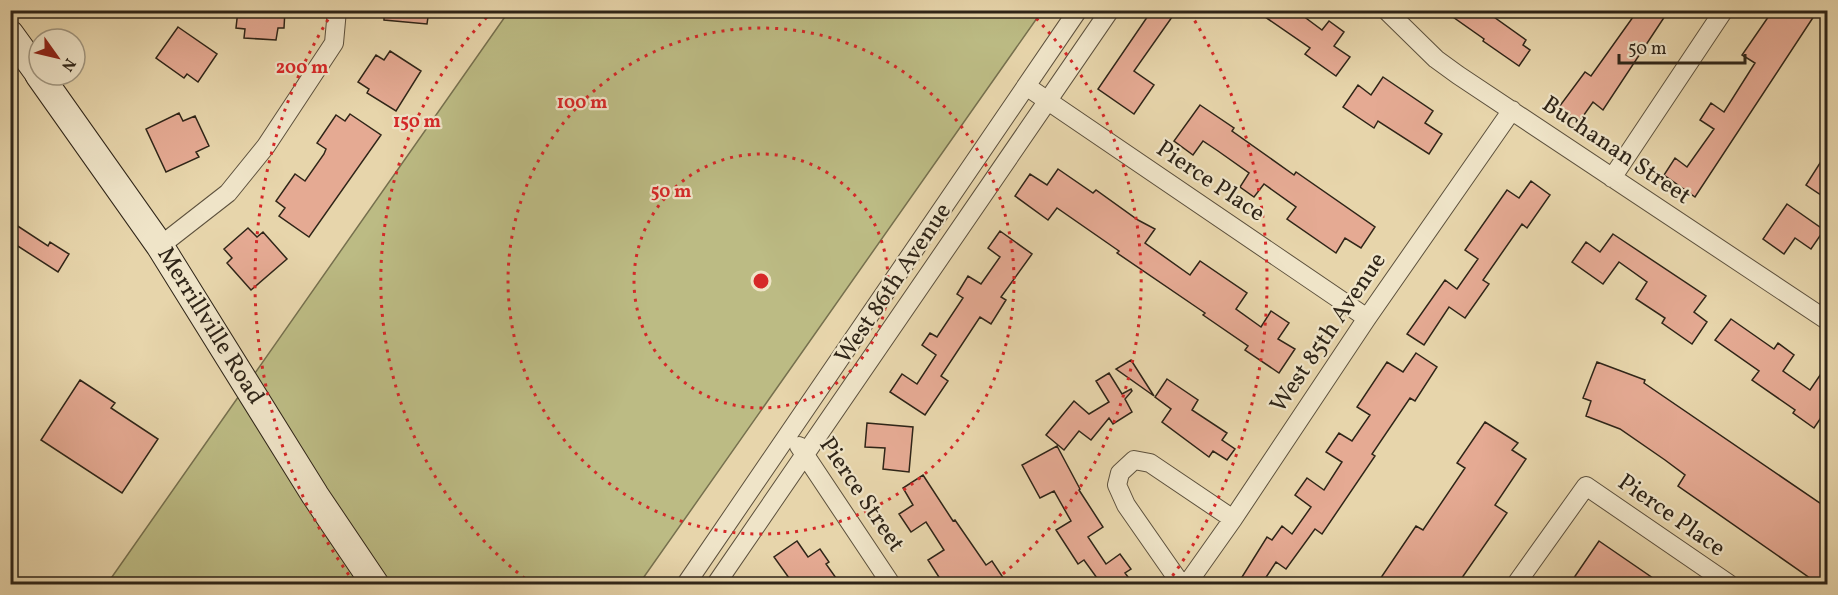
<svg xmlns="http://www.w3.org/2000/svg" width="1838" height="595" font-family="Vollkorn,serif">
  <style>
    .green { fill: #bcbb84; stroke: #76704e; stroke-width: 1.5 }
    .building { fill: #e5aa93; stroke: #2f2518; stroke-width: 1.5 }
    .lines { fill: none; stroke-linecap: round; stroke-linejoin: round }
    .street-casing { stroke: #5d513d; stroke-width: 20 }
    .secondary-casing { stroke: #2f2518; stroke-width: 29 }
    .street { stroke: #efe4c8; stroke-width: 18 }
    .secondary { stroke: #efe4c8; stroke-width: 27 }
    .ring { fill: none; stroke: #d62828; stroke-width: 3; stroke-dasharray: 3 6 }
    .labels { text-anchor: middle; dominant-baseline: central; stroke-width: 4.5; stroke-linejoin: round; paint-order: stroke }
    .street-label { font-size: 24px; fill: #2f2518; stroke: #efe4c8 }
    .centre { fill: #d62828; stroke: #efe4c8; stroke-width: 3 }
    .ring-label { font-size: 18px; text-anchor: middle; font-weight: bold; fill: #d62828; stroke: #efe4c8; stroke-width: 4.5; stroke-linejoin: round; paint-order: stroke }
  </style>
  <rect width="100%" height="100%" fill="#e7d5ab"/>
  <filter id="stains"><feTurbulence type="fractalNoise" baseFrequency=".00333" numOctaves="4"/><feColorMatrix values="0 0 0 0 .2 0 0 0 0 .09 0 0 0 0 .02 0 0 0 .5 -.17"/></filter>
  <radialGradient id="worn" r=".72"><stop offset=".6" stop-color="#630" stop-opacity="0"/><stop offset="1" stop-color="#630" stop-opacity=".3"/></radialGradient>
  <!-- green -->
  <path class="green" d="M509,11H1042L639,584H107Z"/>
  <!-- building -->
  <path class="building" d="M238,10H285L284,28H278L276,40L244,38L245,29L236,28Z
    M384,10H429L427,24L384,20Z
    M1152,10H1177L1134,71L1154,85L1134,114L1098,89Z
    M1255,10H1295L1322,30L1329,21L1344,32L1334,46L1350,57L1336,76L1305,54L1310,48Z
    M1443,10H1484L1526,40L1523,45L1530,50L1519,66L1483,41L1484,39Z
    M1638,10H1669L1603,110L1593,102L1579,122L1559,107L1585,72L1591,76Z
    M1773,10H1779L1787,16L1791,10H1818L1695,197L1664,175L1675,158L1687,167L1714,129L1700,120L1711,103L1724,112L1755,63L1742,55Z
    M178,27L217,54L198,82L187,74L184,78L156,58Z
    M390,51L421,71L396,111L367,93L369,89L358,82L376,55L384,60Z
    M1383,77L1433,111L1425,123L1442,134L1429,154L1378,121L1374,128L1343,107L1358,85L1371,95Z
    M1200,105L1234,128L1232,131L1294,175L1296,172L1375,227L1361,248L1345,238L1336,253L1287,219L1296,207L1264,184L1254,197L1240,187L1249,173L1218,151L1203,141L1193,155L1174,141Z
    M179,113L183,121L195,116L209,146L196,152L199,157L166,172L146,129Z
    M350,114L381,135L309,237L279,216L285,208L276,201L295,174L305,181L324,154L326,149L317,143L336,115L345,121Z
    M1827,152V199L1806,185Z
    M1058,169L1093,193L1096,190L1138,220L1155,229L1145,243L1190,275L1200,261L1247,293L1236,309L1261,327L1271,311L1289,323L1278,339L1295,349L1279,373L1245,350L1248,346L1203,315L1205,313L1117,253L1119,251L1057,208L1048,220L1015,196L1030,174L1047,185Z
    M1531,181L1550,195L1527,228L1522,224L1483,280L1489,284L1465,318L1449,307L1424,345L1407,334L1445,280L1457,289L1478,259L1465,250L1507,190L1519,198Z
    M1787,204L1824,230L1811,249L1795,238L1784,254L1763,239Z
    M10,221L48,246L50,242L69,254L58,272L10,241Z
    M248,228L257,237L263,232L287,259L251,290L227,263L232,258L224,249Z
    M1000,231L1032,254L1001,297L1006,300L991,324L980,317L941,376L948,381L925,415L890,392L902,374L917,384L936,355L922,345L930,333L937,337L963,298L957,294L968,276L981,284L1000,257L988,248Z
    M1613,234L1706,296L1694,312L1707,322L1692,344L1662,323L1665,318L1636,299L1647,282L1619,262L1603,284L1572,262L1586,242L1600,252Z
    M1731,319L1774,349L1778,343L1794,355L1783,371L1810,390L1827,365V409L1814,428L1793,413L1795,410L1752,380L1759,371L1715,340Z
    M1416,353L1437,367L1415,401L1410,398L1372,454L1375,456L1322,534L1315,529L1286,569L1276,562L1261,585H1237L1267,537L1272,540L1282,526L1292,534L1311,507L1295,495L1307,478L1324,490L1342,462L1326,452L1339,433L1352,441L1370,415L1357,407L1387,362L1403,372Z
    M1131,360L1154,396L1116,369Z
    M1597,362L1645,380L1644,383L1827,508V585H1820L1678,486L1685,475L1665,460L1620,429L1586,416L1591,401L1583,398Z
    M1109,373L1122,394L1131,389L1132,391L1125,399L1132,412L1113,424L1109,418L1091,440L1079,431L1064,450L1046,435L1074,401L1089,414L1109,402L1096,381Z
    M1167,379L1198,400L1192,410L1227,433L1222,440L1235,449L1227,460L1213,451L1209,457L1162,422L1171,409L1155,397Z
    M80,380L115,403L111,408L158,439L122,493L41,440Z
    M1485,422L1518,443L1512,450L1526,459L1495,505L1507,513L1457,585H1376L1416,526L1423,530L1465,468L1457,463Z
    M867,423L913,427L909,472L883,469L885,448L865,447Z
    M1057,446L1080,489L1079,490L1103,527L1088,537L1106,564L1120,554L1131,569L1125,573L1134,585H1102L1084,560L1078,564L1056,530L1071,521L1054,491L1040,498L1022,465Z
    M923,475L953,521L955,520L986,565L992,561L1008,585H944L928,560L944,550L926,522L911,532L899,514L913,505L903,488Z
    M797,541L808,557L820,549L829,562L826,564L841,585H794L774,557Z
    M1599,541L1663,585H1569Z"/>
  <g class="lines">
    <!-- street casing -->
    <g class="street-casing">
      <path id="street" d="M1386,10L1436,59L1458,75L1828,321
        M1026,86L1367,318
        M1612,178L1724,10
        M160,246L228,193L266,146L334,43L337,10
        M799,446L891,584
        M686,584L1078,10
        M716,584L1110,10
        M1181,584L1126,505L1117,485L1120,473L1134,460L1150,463L1233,519
        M1187,584L1233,519L1367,318L1512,110
        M1516,584L1586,486L1729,584"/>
    </g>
    <!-- secondary casing -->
    <g class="secondary-casing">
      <g id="secondary">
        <path d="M10,34L39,74"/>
        <path id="s1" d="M39,75L160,246L315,495L375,584"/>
      </g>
    </g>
    <!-- street -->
    <use href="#street" class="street"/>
    <!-- secondary -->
    <use href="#secondary" class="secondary"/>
  </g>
  <!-- distance rings -->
  <g class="ring">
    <circle cx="761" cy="281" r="127"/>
    <circle cx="761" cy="281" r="253"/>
    <path d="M532 584A380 380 0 0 1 492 12M1030 12A380 380 0 0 1 990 584"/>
    <path d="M354 582A506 506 0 0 1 332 13M1190 13A506 506 0 0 1 1168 582"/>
  </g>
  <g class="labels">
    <!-- street labels -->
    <g class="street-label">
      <text transform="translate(1616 151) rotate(34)">Buchanan Street</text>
      <text transform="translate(1210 182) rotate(34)">Pierce Place</text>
      <text transform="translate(894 284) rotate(-56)">West 86th Avenue</text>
      <text stroke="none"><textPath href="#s1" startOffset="304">Merrillville Road</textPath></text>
      <text transform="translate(1329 333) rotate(-56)">West 85th Avenue</text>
      <text transform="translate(861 495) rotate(56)">Pierce Street</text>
      <text transform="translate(1671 516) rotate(35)">Pierce Place</text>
    </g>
  </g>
  <circle cx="761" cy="281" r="9" class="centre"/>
  <g class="ring-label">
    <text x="302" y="73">200 m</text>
    <text x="582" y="108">100 m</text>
    <text x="417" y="127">150 m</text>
    <text x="671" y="197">50 m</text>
  </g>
  <!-- margin -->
  <rect width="1838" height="595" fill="none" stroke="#e7d5ab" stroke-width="36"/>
  <rect x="12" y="12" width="1814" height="571" fill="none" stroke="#2f2518" stroke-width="3"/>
  <rect x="18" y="18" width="1802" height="559" fill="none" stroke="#2f2518" stroke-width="1.5"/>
  <!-- north arrow -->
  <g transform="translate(57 57) rotate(124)"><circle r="28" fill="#efe4c8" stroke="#a29882" stroke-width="1.5"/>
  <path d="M0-4.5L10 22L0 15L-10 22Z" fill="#8f2418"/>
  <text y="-9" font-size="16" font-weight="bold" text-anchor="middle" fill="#2f2518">N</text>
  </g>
  <!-- scale -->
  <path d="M1619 54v9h126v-9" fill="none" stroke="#2f2518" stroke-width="3"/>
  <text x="1628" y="54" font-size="18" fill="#2f2518" stroke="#efe4c8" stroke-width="4.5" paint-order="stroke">50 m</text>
  <rect width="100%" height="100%" filter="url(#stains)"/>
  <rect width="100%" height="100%" fill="url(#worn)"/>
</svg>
